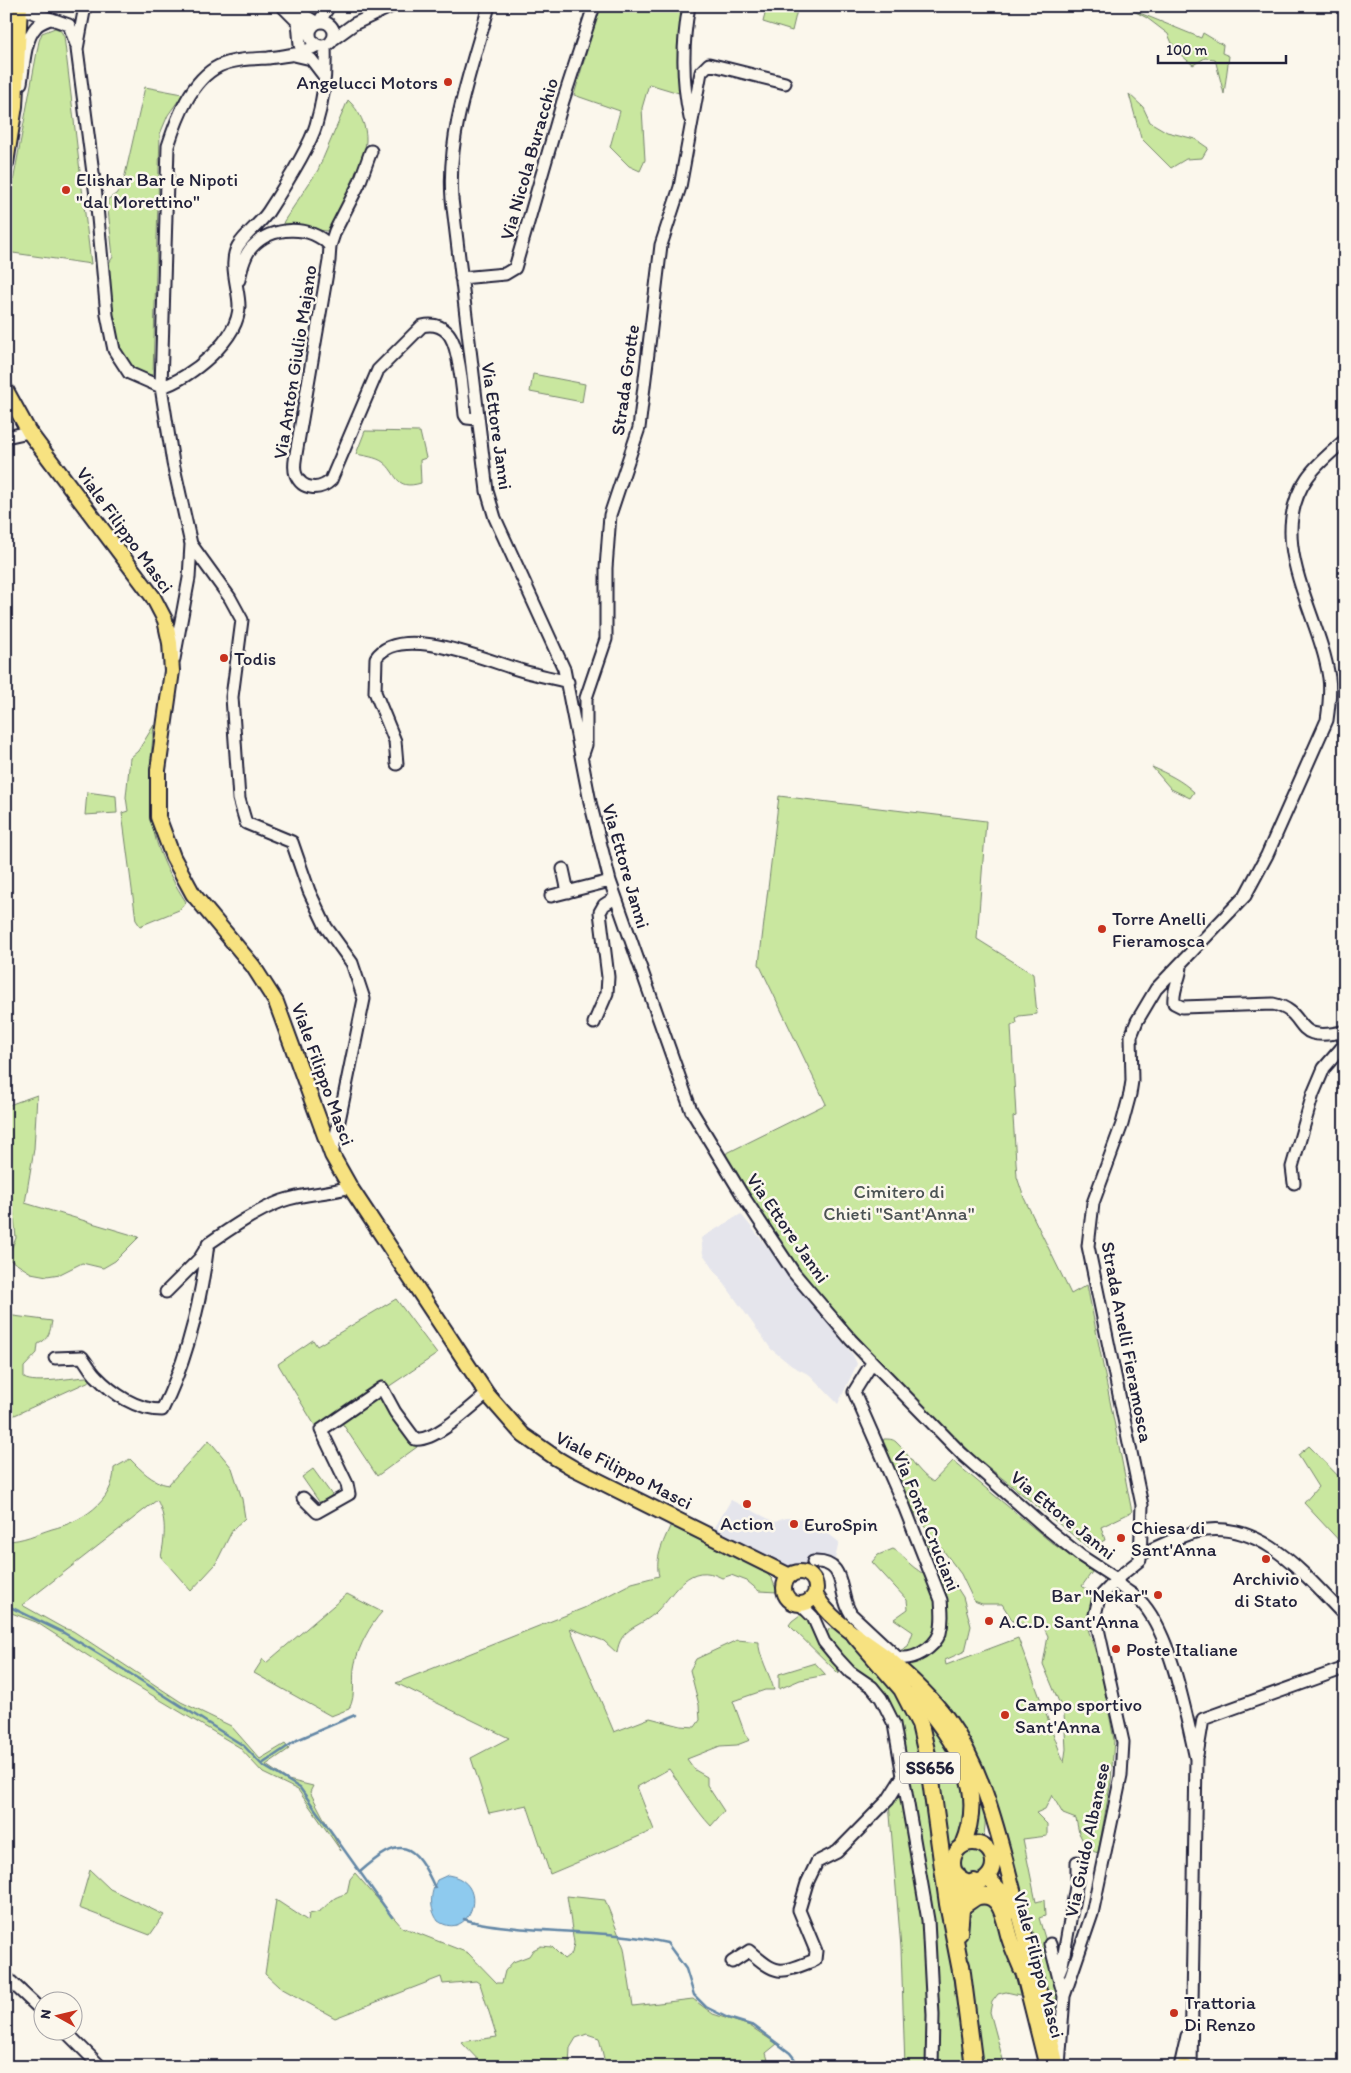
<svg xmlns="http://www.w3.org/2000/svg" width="1351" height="2073" font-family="Itim,sans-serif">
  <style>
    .built { fill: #e5e5ec }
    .green { fill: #c9e79f; stroke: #76846d }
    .water { fill: #8ecaee; stroke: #6387a6 }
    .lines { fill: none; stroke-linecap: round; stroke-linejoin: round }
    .stream { stroke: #6387a6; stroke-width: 2.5 }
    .minor-casing { stroke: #22223b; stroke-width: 15 }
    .major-casing { stroke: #22223b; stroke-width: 18 }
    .highway-casing { stroke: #22223b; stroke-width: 20 }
    .minor { stroke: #fbf7ec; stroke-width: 11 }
    .major { stroke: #f7e281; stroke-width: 14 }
    .highway { stroke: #f7e281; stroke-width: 16 }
    .poi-dot { fill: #c8321e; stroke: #fbf7ec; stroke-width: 2 }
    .labels { text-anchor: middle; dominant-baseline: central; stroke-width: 5; stroke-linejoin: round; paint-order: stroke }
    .shield { fill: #fbf7ec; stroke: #636270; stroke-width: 1 }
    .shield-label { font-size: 18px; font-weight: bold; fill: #22223b }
    .poi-label { font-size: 19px; fill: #22223b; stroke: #fbf7ec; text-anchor: start }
    .street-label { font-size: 19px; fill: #22223b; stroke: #fbf7ec }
    .park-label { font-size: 19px; fill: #4c5354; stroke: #fbf7ec }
  </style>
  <rect width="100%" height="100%" fill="#fbf7ec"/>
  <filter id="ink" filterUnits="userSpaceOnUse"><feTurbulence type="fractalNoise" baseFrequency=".02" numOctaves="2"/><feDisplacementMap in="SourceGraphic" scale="10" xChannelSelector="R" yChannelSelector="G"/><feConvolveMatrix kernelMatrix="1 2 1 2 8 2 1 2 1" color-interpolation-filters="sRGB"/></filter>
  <g filter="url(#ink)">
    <!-- built -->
    <path class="built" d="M741,1214L853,1355L857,1364L838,1404L810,1375L792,1366L771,1349L703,1254L701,1238Z
      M731,1500L775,1522L785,1518H797L816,1524L839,1542L834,1563L817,1560L803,1571H788L714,1529Z"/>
    <!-- green -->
    <path class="green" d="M600,6H684L679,93L649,84L642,108L645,160L640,171L629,166L610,147L620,111L574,95Z
      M767,6H798L792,31L763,22Z
      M1130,9L1201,38L1203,33L1223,45L1222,53L1229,56L1224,94L1215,59L1205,58L1193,65L1175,50L1168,34L1147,18Z
      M55,28L60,30L64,36L91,264L6,252V220L39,41L42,33Z
      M145,87L183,94L168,115L160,134L153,374L147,377C108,357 112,304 107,266L113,257L107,200L116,194L123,184Z
      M1129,94L1143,107L1150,122L1167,132L1195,139L1208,148L1202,158L1186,159L1171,168L1141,138Z
      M348,100C359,110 367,126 366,141C364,166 341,210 327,231L298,228L281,229L284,221L318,170Z
      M533,374L585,384L582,402L530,392Z
      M365,431L420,432L426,458L420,460L421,483C394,491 398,473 383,462C376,457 365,456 356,454Z
      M154,725C147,801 143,835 186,902L179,910L140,926L136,920L122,813L128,811L126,797L130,758L138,751Z
      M1152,767C1168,774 1181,780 1194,792L1190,798L1171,789Z
      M87,792L116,796L117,813L85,815Z
      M779,796L986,821L977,939L1033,974L1037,1014L1019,1016L1016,1018L1017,1023L1011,1026L1016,1116L1013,1117L1017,1177L1024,1198L1071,1294L1087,1285L1132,1512L1101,1527L1105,1540L1089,1548L977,1458L911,1395L804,1278L763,1218L725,1154L826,1104L759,964Z
      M37,1095L34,1149L25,1203L139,1237L115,1261L103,1268L82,1263L60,1274L47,1276L31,1273L7,1258L16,1238L13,1206L6,1207V1106Z
      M396,1299L437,1354L388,1387L385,1383L317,1429L278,1364L313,1340L317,1346Z
      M6,1315L52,1321C50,1332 49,1339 38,1344L37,1353L24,1367V1378C35,1385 74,1377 88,1377L94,1379L6,1419Z
      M380,1391L398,1423L417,1447L377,1476L340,1420Z
      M884,1439C889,1439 893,1439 896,1442C910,1455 916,1471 933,1482L953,1461L1052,1543L1092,1572L1082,1586L1093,1596L1088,1629L1100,1665L1114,1740L1111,1781L1098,1853L1087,1849L1079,1833L1076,1819L1063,1814L1052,1795L1045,1809L1036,1813L1047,1824V1836L1023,1839L1036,1902L1044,1900L1045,1916L1039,1918L1062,1996L1058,2040L987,1786L894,1658L904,1660L937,1640L944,1599L940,1580L922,1534L963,1597L971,1626L965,1651L945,1660L946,1665L1018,1638L1064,1763L1066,1749L1064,1714L1043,1664L1048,1636L1043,1626L1014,1623L1002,1604H982L974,1601L961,1574L906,1501L882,1444Z
      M209,1440L232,1468L242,1499L245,1518L233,1529L215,1565L191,1591L161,1557C165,1536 167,1519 157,1500L22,1605L63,1628L73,1631L181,1702L231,1726L260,1759L285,1744L289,1749L266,1765L288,1780L313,1786L310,1792L341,1851L298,1790L263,1773L239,1747L110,1670L36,1622L6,1611V1541C23,1541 36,1534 52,1529C80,1522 114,1503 114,1468L130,1459C141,1470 152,1482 168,1485Z
      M1309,1446L1345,1483V1547L1304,1503L1318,1487L1298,1455Z
      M313,1469L332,1495L320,1503L302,1477Z
      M672,1522L761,1568L772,1579L777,1592L759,1591L747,1581L731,1575L722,1578C689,1560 675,1593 657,1611C641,1628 620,1626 617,1653L604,1641L570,1628L614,1732L650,1718L681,1726L695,1727L700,1720L699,1705L690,1670L696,1659L737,1640L759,1642C757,1652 771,1677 774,1690H765L733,1701L745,1734L750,1740L737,1745L720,1746L687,1759L695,1770L707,1777V1785L724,1811L711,1826C695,1809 683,1788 669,1769L637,1787L654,1830L550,1874L527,1805L489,1813L471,1758L509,1738L396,1683L584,1608L632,1583L659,1576C654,1557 665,1539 672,1522Z
      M893,1549C901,1553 904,1558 910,1564C915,1569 922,1572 926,1577C938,1592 938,1613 938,1631L915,1654L898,1652L908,1646L913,1632L894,1619L908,1609L907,1600L872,1562L878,1555Z
      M347,1594L382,1612C370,1625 359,1646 355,1663C351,1679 357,1694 349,1709L331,1716L254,1673L263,1659L266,1663Z
      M800,1615L812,1619L835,1658L839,1674L789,1625L792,1621Z
      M834,1627L848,1636L915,1717L966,2067H905L901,1948L889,1803L899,1792L910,1798L895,1720L833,1646L827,1634L829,1629Z
      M815,1663L826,1675L800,1680L779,1689V1674Z
      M911,1694L931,1718L968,1789L961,1840L953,1847L948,1857Z
      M977,1781C984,1804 988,1816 983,1840L971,1837Z
      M960 1863a13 13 0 1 1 26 0a13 13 0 1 1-26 0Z
      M90,1870L110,1889L164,1915L150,1935L79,1908Z
      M355,1873L402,1927L468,1953L497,1983H502L505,1971L513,1962L529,1956L533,1950L541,1946L552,1947L564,1959L572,1953L574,1943L567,1896L605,1900L624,1948L633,2006L693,1999L713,2014L750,2026L777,2044L766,2053L770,2067H606L599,2038L587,2034L576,2038L570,2048L569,2067H485L461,2042L497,2037L480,1984L476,1981L443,1984L441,1977L335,2018L279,1987L265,1974L276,1900L308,1921L309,1914C325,1912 324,1905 335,1898C338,1896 343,1895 347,1893L350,1879Z
      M984,1903L997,1912L1024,1996L1006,1992L998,1994L992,2002L990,2012L1005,2067H978L962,1928L970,1907Z"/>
    <!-- water -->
    <path class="water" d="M448,1875C493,1882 469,1943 438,1921C429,1908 430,1894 437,1880Z"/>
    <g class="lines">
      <!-- stream -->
      <path class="stream" d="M6,1605L64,1633L115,1664L244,1746L262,1765L300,1788L392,1917
        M262,1764L297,1740L355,1715
        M360,1872C401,1835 414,1841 435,1888
        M464,1919C481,1925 499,1926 517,1928C567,1933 617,1931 667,1943L686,1969L694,1995L706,2007L728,2018L754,2026L790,2053L801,2067"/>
      <!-- minor casing -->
      <g class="minor-casing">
        <path id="minor" d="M85,6L77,49L96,196L107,315L114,350L129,373L161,387
          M282,6L310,34
          M289,6L317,23
          M489,6C471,70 447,133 452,199L487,491L495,518L564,669L590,802L610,881L691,1110L743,1196L794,1273L851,1340L962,1454L1045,1527L1081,1556L1118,1580
          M689,6C682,44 682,81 690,118
          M20,8L69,25L76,44
          M310 34a12 12 0 1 1 24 0a12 12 0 1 1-24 0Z
          M298,22L300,45
          M319,22L329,6
          M332,40L354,24L392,6
          M294,55L311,59L324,76
          M21,83C24,66 24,40 36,27C39,23 45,21 50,19
          M371,151L359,184L335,231L330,246L329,261L296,454C295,461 293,468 296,475C302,490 320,491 331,480L378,370L422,326C431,324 440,325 447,332C460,344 463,396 465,415L467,418L477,419
          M461,278L505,274L515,268L563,101L594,6
          M239,280C241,270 244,255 252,247C271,226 310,224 330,246
          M161,387C190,379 239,339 239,306C239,288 228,263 238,246C246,233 260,224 268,212C281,192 310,146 316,125C324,99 326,72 325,46
          M6,437L29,432
          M191,544L230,598L242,620L232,697L239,799L246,823L292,842L309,891L326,927L352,963L364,999L332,1155
          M174,659L189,578L191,544L173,463L161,387L168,146C177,118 191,80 219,66C234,59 252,59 268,58C284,56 302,54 316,46
          M583,754L586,745V698L606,639V568L610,515L639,428L661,245L680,187L701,72L709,64L785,83
          M397,764L395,741L375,692L376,658C400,622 490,662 523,671C537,675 553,678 568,682
          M563,869L568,892
          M551,896L610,881
          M1181,963C1182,977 1172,988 1174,1003L1182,1007L1273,1004C1311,1012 1289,1045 1345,1031
          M594,1023L607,993L608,977L600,912L604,905L615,898
          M1294,1183L1292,1167L1313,1094L1324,1068L1344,1045L1343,1032
          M166,1292L200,1258L205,1250
          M55,1358L82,1357C87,1363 90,1370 96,1376C113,1394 137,1410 162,1410C188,1359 201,1300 208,1244C231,1228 256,1211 282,1201C304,1193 328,1194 350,1187
          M303,1498L317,1512L349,1494L347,1484L321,1430L382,1388L395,1412L415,1439C435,1442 471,1407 487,1394
          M1141,1554C1159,1547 1176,1537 1195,1532C1260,1517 1304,1574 1345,1616
          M813,1562C848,1560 837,1593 851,1614L897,1657C913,1662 934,1648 940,1633C943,1622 942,1611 941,1600L904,1506L854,1392L872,1363
          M1118,1580L1119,1585C1127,1592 1137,1596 1143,1604C1172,1638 1186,1715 1196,1759L1191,2067
          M800,1604L813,1617L824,1642L838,1659L850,1672L872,1687L881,1698L894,1724L928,1920L933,2015L932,2067
          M1197,1755L1203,1719L1345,1668
          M1050,1944L1058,1975
          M732,1962L749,1951C778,1976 779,1974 815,1960L816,1951L799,1910L807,1883L817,1862L837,1852L888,1800L903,1776
          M6,1977L42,2011
          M1064,1996L1058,1975L1062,1965L1077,1881V1862
          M64,2030L101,2067
          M1059,2066L1064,1996L1092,1914L1121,1776L1123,1742L1095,1615L1099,1598L1120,1576L1140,1560L1142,1505L1088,1246L1093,1203L1122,1124L1130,1094L1132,1081L1131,1036L1137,1021L1156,989L1245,896L1267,855L1327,720C1329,706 1331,692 1329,678C1320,613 1264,541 1307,478C1317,463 1332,452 1345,440
          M1180,2067L1187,2036"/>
      </g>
      <!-- major casing -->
      <g class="major-casing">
        <path id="major" d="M6,63L9,6
          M6,163L15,106L20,6
          M6,390L29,432L153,597L165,620L170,643L172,671L158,770V817L173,857L193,894L253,966L276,1002L332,1155L350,1187L487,1394L523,1435L556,1458L573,1468L790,1576
          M784 1588a16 16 0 1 1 32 0a16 16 0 1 1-32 0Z
          M815,1594C832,1624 865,1640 891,1661C911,1678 931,1697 947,1718C983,1768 997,1828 1012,1886C1028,1946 1043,2006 1057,2067
          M915,1693C951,1739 989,1784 963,1845
          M953 1863a20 20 0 1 1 40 0a20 20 0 1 1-40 0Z
          M987,1877L1001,1891L1008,1914
          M1020,1959L1047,2067
          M1183,2067H1186"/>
      </g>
      <!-- highway casing -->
      <g class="highway-casing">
        <path id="highway" d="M855,1635L902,1689L920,1724L928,1759L948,1904L962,1976
          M952,1902L957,1875
          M962,1906C968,1903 973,1897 979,1896C1003,1891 1005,1923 1010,1938C1013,1948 1018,1958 1022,1968
          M959,1933L961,1910L974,1882
          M961,1965L974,2067"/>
      </g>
      <!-- minor -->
      <use href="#minor" class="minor"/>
      <!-- major -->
      <use href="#major" class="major"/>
      <!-- highway -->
      <use href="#highway" class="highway"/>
    </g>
  </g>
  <!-- markers -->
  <g class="poi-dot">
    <circle cx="448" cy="82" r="5"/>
    <circle cx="66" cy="190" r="5"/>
    <circle cx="224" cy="658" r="5"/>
    <circle cx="1102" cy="929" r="5"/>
    <circle cx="747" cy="1504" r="5"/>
    <circle cx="794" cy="1524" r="5"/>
    <circle cx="1121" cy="1538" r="5"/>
    <circle cx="1266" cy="1559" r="5"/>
    <circle cx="1158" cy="1595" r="5"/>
    <circle cx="989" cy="1621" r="5"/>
    <circle cx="1116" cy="1649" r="5"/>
    <circle cx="1005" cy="1715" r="5"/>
    <circle cx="1174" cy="2013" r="5"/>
  </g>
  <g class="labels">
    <!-- shield labels -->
    <rect class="shield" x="900" y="1752.5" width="60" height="31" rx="4"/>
    <g class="shield-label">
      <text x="930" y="1768">SS656</text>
    </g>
    <!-- poi labels -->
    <g class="poi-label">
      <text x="438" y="82" text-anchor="end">Angelucci Motors</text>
      <text x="76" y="179">Elishar Bar le Nipoti<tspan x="76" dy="22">"dal Morettino"</tspan></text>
      <text x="234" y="658">Todis</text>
      <text x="1112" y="918">Torre Anelli<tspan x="1112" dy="22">Fieramosca</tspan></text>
      <text x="747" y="1523" text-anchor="middle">Action</text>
      <text x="804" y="1524">EuroSpin</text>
      <text x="1131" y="1527">Chiesa di<tspan x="1131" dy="22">Sant'Anna</tspan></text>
      <text x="1266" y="1578" text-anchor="middle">Archivio<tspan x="1266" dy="22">di Stato</tspan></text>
      <text x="1148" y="1595" text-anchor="end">Bar "Nekar"</text>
      <text x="999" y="1621">A.C.D. Sant'Anna</text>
      <text x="1126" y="1649">Poste Italiane</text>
      <text x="1015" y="1704">Campo sportivo<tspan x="1015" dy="22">Sant'Anna</tspan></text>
      <text x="1184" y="2002">Trattoria<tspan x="1184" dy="22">Di Renzo</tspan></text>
    </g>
    <!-- street labels -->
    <g class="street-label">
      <text transform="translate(529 159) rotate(-74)">Via Nicola Buracchio</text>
      <text transform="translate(295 362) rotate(-81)">Via Anton Giulio Majano</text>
      <text transform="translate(625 380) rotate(-82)">Strada Grotte</text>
      <text transform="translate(497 426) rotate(82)">Via Ettore Janni</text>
      <text transform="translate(125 530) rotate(54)">Viale Filippo Masci</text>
      <text transform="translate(626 866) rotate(74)">Via Ettore Janni</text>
      <text transform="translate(323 1074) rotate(70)">Viale Filippo Masci</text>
      <text transform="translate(788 1228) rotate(55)">Via Ettore Janni</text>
      <text transform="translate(1127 1342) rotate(79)">Strada Anelli Fieramosca</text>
      <text transform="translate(624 1470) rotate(27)">Viale Filippo Masci</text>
      <text transform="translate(1063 1515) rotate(39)">Via Ettore Janni</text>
      <text transform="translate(927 1521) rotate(68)">Via Fonte Cruciani</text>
      <text transform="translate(1087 1840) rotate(-78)">Via Guido Albanese</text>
      <text transform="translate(1039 1965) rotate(75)">Viale Filippo Masci</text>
    </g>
    <!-- park labels -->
    <g class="park-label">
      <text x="899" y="1191">Cimitero di<tspan x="899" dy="22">Chieti "Sant'Anna"</tspan></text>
    </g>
  </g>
  <!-- margin -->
  <rect width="1351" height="2073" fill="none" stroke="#fbf7ec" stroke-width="25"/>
  <rect x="12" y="12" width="1326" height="2048" fill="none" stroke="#22223b" stroke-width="2" filter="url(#ink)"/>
  <!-- north arrow -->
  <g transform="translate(58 2016) rotate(278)"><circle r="24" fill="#fbf7ec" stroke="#a4a2a5"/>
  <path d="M0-4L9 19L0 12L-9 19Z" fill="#c8321e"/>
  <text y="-8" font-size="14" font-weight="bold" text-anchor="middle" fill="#22223b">N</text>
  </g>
  <!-- scale -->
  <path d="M1158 55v8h128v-8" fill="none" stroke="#22223b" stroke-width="2.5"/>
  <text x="1166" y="55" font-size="15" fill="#22223b" stroke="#fbf7ec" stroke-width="4" paint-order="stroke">100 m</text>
</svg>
